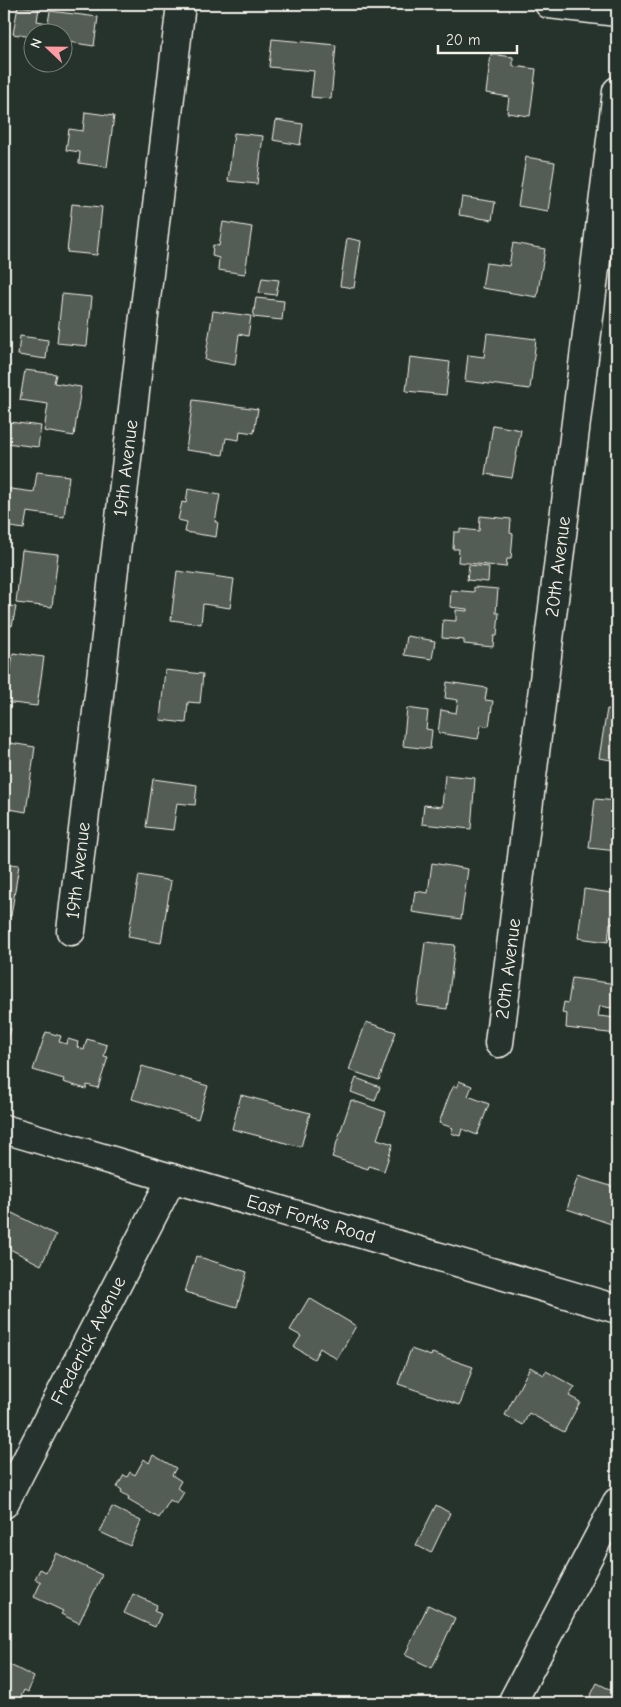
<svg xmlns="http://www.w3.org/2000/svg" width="621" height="1707" font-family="'Comic Neue',sans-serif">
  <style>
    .building { fill: #525c55; stroke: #f4f1e8 }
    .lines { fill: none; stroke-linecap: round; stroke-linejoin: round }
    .minor-casing { stroke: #f4f1e8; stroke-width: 31 }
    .minor { stroke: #26332d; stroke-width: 28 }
    .labels { text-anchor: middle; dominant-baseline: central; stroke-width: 4; stroke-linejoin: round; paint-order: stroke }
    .street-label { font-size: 19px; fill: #f4f1e8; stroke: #26332d }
  </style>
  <rect width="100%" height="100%" fill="#26332d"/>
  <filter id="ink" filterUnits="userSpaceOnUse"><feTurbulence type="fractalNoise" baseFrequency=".02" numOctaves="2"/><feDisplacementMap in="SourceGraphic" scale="10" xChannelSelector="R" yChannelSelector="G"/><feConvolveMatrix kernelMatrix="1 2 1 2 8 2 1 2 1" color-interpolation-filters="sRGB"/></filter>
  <g filter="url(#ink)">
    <!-- building -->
    <path class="building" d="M18,6L39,8L37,21L48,23L50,11L98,17L94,46L62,41V32H32V37L13,34Z
      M272,39L336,45L331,99L311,97L314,71L269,67Z
      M491,54L513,57V66L536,69L530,116L507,113L509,97L486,93Z
      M85,112L114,116L107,167L79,163L80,152L66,150L69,129L83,131Z
      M276,120L303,124L300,145L273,140Z
      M234,133L263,136L257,184L228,181Z
      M526,157L555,162L548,211L518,206Z
      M462,197L495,202L492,220L459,215Z
      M72,204L102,207L97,255L67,252Z
      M223,222L252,227L245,274L218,270L219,258L212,256L213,245L219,246Z
      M347,238L361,241L354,288L340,286Z
      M513,243L545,249L537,297L482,288L486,263L509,266Z
      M262,278L279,280L276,295L259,293Z
      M62,294L92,297L87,346L57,343Z
      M256,298L284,301L282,320L253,317Z
      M213,311L251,316L248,336L239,334L235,365L205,360Z
      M487,333L536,339L530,389L465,381L468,355L484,357Z
      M20,336L48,340L46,359L18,355Z
      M410,357L450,362L446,395L406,391Z
      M25,370L56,374L54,383L81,387L74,436L44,431L48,404L20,400Z
      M193,400L258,409L254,433L240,431L239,440L226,438L223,455L186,450Z
      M9,422L41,426L38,447L6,443Z
      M493,425L521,430L512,478L485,474Z
      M37,472L69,476L64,517L27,512L24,529L4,526V488L34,492Z
      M188,489L220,495L215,522H218L216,537L185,532L187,522L178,520L182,502L186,503Z
      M480,516L511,519L510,533L513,534L511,559H507L506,567L458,562L459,549H453L454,532H460V529L479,531Z
      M22,550L58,554L52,607L16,603Z
      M469,565L489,567L488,582L467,580Z
      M177,571L234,579L230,608L203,604L201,624L171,620Z
      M474,587L498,589L496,613H499L497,636H494L493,647L464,644V640L442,638L443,620L456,621V610L467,611V609L450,607L451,590L474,592Z
      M4,605L16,607L12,626L4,624Z
      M616,628H617V668L611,667Z
      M407,636L435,641L432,659L404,655Z
      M13,653L44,657L37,706L4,702V676L10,677Z
      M165,670L203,674L200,703L188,702L186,723L160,720Z
      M447,682L487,688L485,700L493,701L489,726L481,725L478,739L438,733L441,710L456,713L458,700L445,698Z
      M407,708L428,711L426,729L432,730L430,749L403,746Z
      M607,709L617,710V761L599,758Z
      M4,742L35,747L26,812L4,808Z
      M445,775L475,778L471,829L422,824L424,805L442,807Z
      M153,779L197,785L195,805L177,803L173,830L146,827Z
      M595,799L617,801V851L589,848Z
      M4,863L19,865L11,916H8L6,925H4Z
      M432,863L468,869L461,919L412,912L415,891L428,893Z
      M139,875L171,881L161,943L128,937Z
      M613,882L617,883V924L610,923L608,942L578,938L584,889L612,893Z
      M425,942L455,945L447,1009L417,1005Z
      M572,978L617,984V1009L600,1006L598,1016L617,1018V1034L566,1028L567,1014L562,1013L564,1002L568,1003Z
      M366,1022L396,1032L379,1080L349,1070Z
      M4,1027L11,1029L4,1051Z
      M46,1032L61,1036L59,1042L67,1044L68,1039L78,1042L77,1047L84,1050L87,1039L107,1045L104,1056L108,1057L98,1088L87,1085L86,1089L63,1082L64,1079L33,1070Z
      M142,1066L208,1086L198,1119L132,1099Z
      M356,1078L380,1087L375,1101L351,1092Z
      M459,1081L472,1086L468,1096L489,1104L477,1135L462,1129L460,1136L451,1133L453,1128L439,1123L450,1093L454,1086L457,1087Z
      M241,1095L310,1113L301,1147L232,1129Z
      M351,1100L386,1112L377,1139L393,1144L384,1171L369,1166L368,1169L332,1157Z
      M578,1176L617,1188V1226L567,1209Z
      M12,1213L56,1235L41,1265L4,1246V1215L9,1218Z
      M196,1256L247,1272L237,1307L185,1292Z
      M309,1298L356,1326L337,1359L320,1348L314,1359L294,1347L301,1336L290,1330Z
      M411,1349L431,1356L432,1353L473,1367L460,1405L398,1384Z
      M530,1367L544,1375L546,1371L575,1387L569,1396L580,1402L564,1432L529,1413L523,1425L505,1415Z
      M153,1455L176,1468L172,1475L181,1481L177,1488L184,1492L177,1504L170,1500L159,1518L128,1500L129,1497L121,1492L122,1490L117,1487L124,1475L127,1477L130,1472L135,1475L144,1459L149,1463Z
      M436,1505L450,1513L431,1553L416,1545Z
      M112,1507L141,1521L130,1546L100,1532Z
      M56,1553L102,1575L79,1623L61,1614L63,1611L34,1597L41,1582L35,1579L40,1569L46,1572Z
      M133,1594L157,1605L154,1611L161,1614L155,1627L124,1613Z
      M428,1605L455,1618L432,1668L405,1655Z
      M4,1662L34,1677L28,1692L24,1690L18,1703H4Z
      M597,1683L617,1693V1703H587Z"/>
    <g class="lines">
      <!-- minor casing -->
      <g class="minor-casing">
        <g id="minor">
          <path d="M549,4L617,12"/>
          <path id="s1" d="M71,931L181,4"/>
          <path id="s2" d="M499,1043L617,91"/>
          <path id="s3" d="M4,1129L617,1309"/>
          <path id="s4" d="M4,1504L172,1178"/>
          <path d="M512,1703L617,1502"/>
        </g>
      </g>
      <!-- minor -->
      <use href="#minor" class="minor"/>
    </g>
  </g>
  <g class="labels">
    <!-- street labels -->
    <g class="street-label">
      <text stroke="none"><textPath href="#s1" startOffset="466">19th Avenue</textPath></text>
      <text stroke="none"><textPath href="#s2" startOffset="480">20th Avenue</textPath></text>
      <text stroke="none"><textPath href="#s1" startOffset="61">19th Avenue</textPath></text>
      <text stroke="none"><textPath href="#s2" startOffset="75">20th Avenue</textPath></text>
      <text stroke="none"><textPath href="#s3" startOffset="320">East Forks Road</textPath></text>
      <text stroke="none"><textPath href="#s4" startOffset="184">Frederick Avenue</textPath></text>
    </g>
  </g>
  <!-- margin -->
  <rect width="621" height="1707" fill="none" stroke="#26332d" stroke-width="20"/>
  <rect x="10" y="10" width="601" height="1687" fill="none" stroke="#f4f1e8" stroke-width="2" filter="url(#ink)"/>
  <!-- north arrow -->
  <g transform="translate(48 48) rotate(292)"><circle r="24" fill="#26332d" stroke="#787f78"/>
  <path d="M0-4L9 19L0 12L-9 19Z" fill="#ff9aa2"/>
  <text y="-8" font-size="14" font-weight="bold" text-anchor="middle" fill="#f4f1e8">N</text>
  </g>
  <!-- scale -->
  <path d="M438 45v8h79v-8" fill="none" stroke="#f4f1e8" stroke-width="2.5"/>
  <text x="446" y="45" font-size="15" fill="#f4f1e8" stroke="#26332d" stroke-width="4" paint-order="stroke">20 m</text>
</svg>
